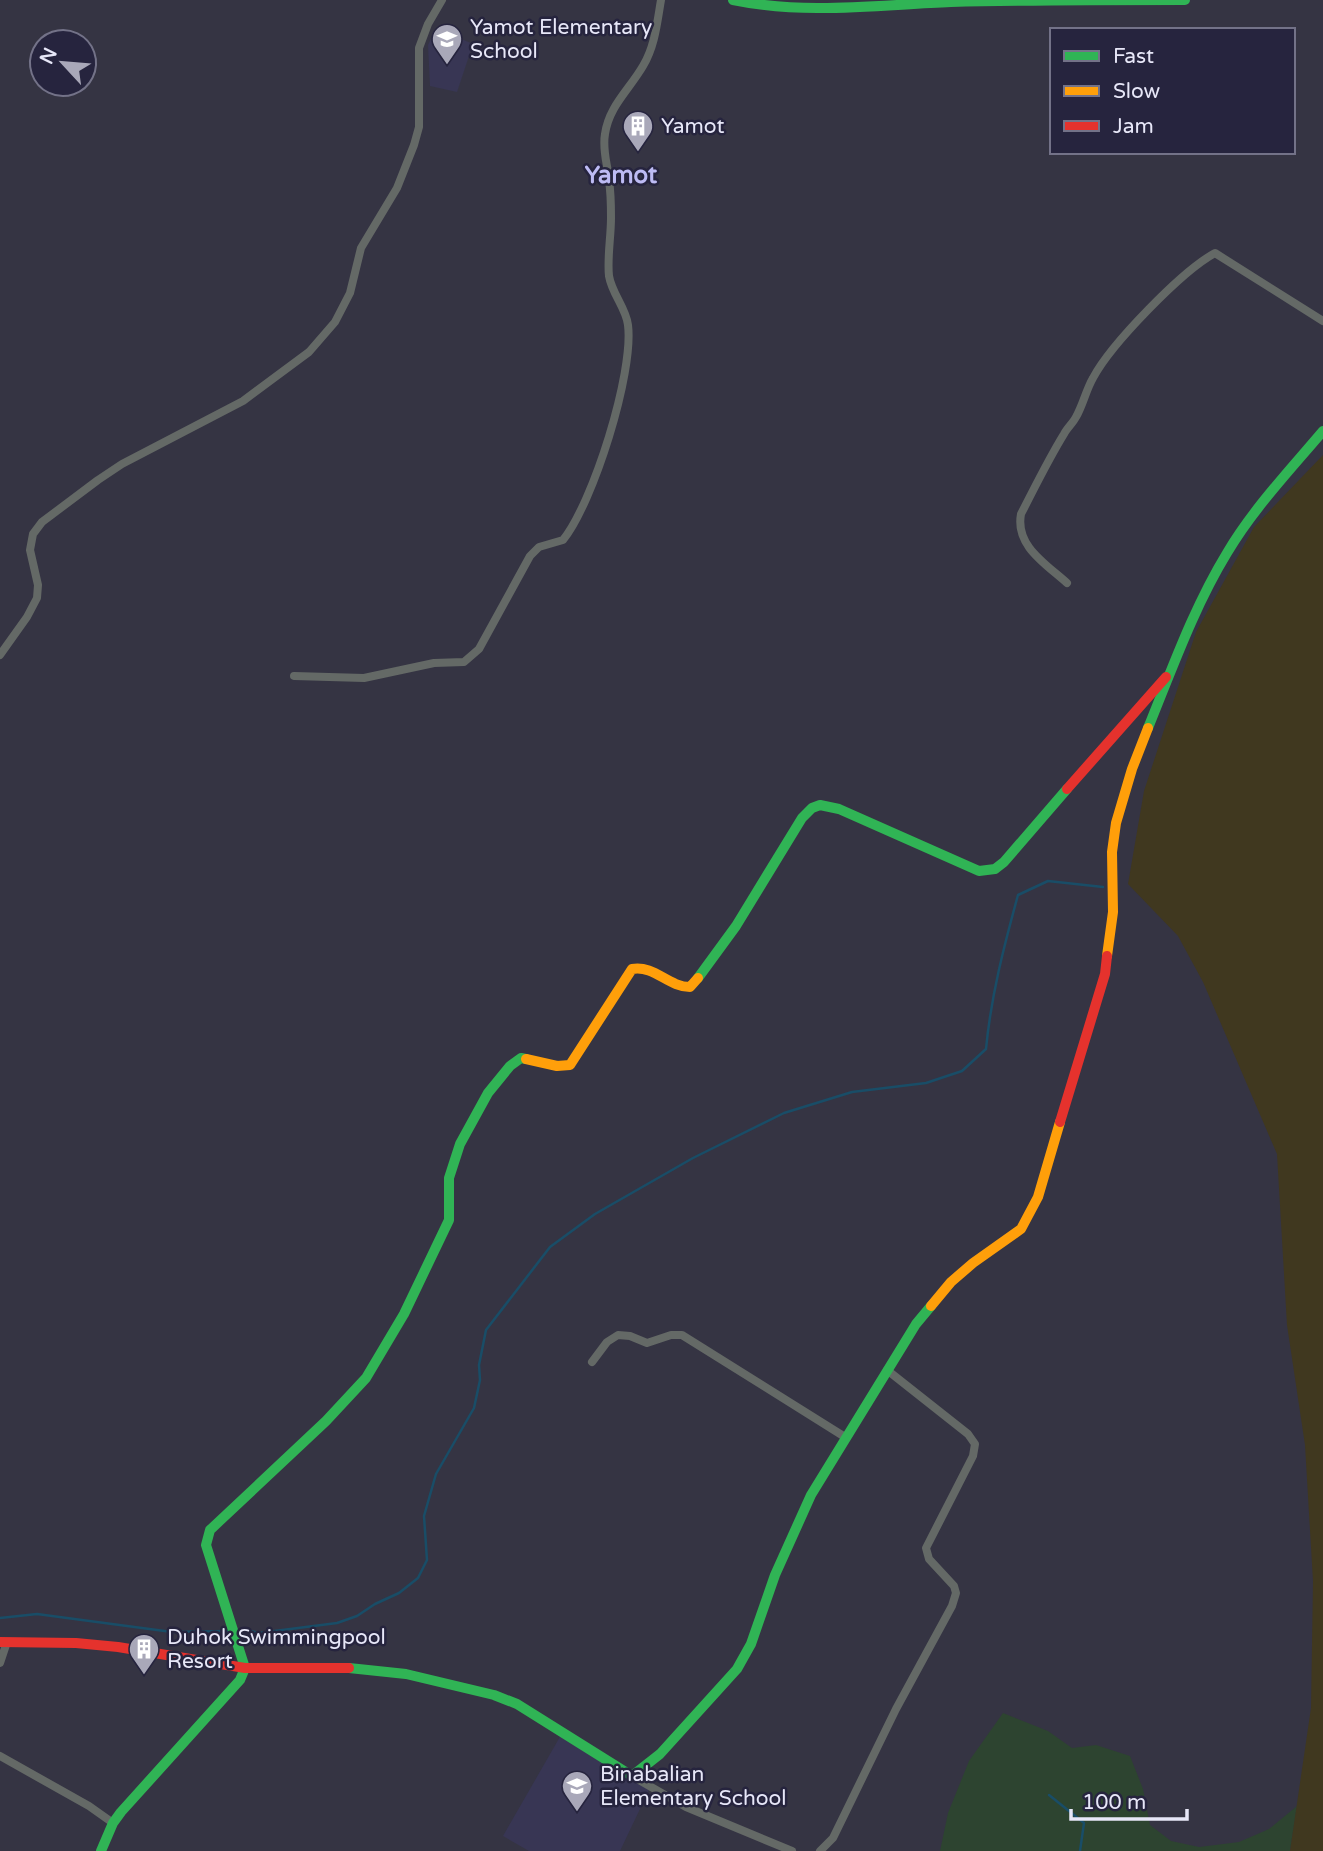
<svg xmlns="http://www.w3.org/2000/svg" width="1323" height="1851" font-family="'Varela Round',sans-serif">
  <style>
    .built { fill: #383654 }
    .green { fill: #2d4430 }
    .sand { fill: #40381f }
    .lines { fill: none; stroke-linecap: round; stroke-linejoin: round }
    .stream { stroke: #194d67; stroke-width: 2.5 }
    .street { stroke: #646966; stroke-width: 8 }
    .fast { stroke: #30b455; stroke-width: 10 }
    .slow { stroke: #ff9f0a; stroke-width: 10 }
    .jam { stroke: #e5322d; stroke-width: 10 }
    .labels { text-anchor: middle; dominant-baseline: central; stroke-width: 5; stroke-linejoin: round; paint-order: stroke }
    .poi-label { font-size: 21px; fill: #e7e7f8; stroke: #26243e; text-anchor: start }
    .quarter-label { font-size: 24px; font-weight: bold; fill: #bdbbf4; stroke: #26243e }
  </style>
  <rect width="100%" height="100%" fill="#353443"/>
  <!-- built -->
  <path class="built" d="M436,28L473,44L457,92L430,86L428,45Z
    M561,1735L649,1790L620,1851H529L503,1836Z"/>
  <!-- green -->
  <path class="green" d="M1003,1713L1048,1731L1072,1748L1096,1745L1130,1756L1143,1789L1150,1825L1171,1841L1199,1847L1239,1842L1269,1829L1297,1806L1290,1851H940L948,1813L969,1761Z"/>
  <!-- sand -->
  <path class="sand" d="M1323,455V1851H1290L1311,1708L1313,1581L1305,1445L1287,1325L1277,1154L1203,982L1178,936L1128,884L1144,791L1196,632L1254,527Z"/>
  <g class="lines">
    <!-- stream -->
    <path class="stream" d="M0,1618L37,1614L172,1632L230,1631
      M237,1631L247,1630L259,1633L337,1623L357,1616L375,1604L399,1593L418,1578L427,1560L424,1516L436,1474L474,1408L480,1380L479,1365L486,1330L550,1247L595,1214L693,1158L784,1113L852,1092L926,1083L962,1071L986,1049C991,996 1004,946 1018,895L1048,881L1103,887
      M1049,1795L1084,1823L1080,1851"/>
    <!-- street -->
    <path class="street" d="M1067,583C1046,564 1015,546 1021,514C1035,487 1048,460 1064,434C1067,428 1073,423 1076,417C1083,405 1086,390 1093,378C1111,344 1182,271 1215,253L1323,321
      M0,655L27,617L37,598L38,585L30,550L33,534L42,522L98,480L122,464L243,401L309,352L335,322L350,293L361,248L397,188L414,145L419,127V48L428,24L442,0
      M294,676L364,678L434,663L464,662L479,649L530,556L539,547L563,540C593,503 634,373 628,325C626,308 612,294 609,276C607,258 611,237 611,218C611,206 611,193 609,181C608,165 602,151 605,134C609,106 629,90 643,66C655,46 657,23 661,0
      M592,1362L607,1342L618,1335L630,1336L647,1343L671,1335H682L845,1437
      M0,1663L7,1642
      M0,1756L89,1806L113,1823
      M632,1776L686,1807L792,1851
      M820,1851L833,1838L896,1709L952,1606L956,1593L954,1586L929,1559L926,1548L973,1456L975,1444L968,1434L887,1370"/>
    <!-- fast -->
    <path class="fast" d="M733,0C806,15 877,5 951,2C1029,0 1107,0 1185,0
      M1148,728C1172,669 1194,607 1227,553C1253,509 1290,470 1323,431
      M698,978L736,926L802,818L812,808L820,805L839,809L979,871L995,869L1004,862L1067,789
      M349,1668L406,1674L494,1695L517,1704L632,1776L660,1754L737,1669L751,1644L775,1575L811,1495L916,1324L931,1306
      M101,1851L113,1823L121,1812L240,1680L245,1668L206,1545L210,1530L326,1421L366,1378L404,1314L449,1220V1178L460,1144L488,1093L510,1066L521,1058L526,1059"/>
    <!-- slow -->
    <path class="slow" d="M1107,956L1113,912L1112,852L1116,823L1132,769L1148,728
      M526,1059L557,1066L570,1065L632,969C655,965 668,987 690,987L698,978
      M931,1306L951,1282L973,1263L1021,1229L1038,1197L1060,1122"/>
    <!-- jam -->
    <path class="jam" d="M1067,789L1166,677
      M1060,1122L1105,974L1107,956
      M0,1642L76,1643L118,1647L245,1668H349"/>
  </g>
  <!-- icons -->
  <defs>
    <g id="school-pin" transform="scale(1.575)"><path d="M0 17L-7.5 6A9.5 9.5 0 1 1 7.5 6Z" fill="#a9a8b9" stroke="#26243e"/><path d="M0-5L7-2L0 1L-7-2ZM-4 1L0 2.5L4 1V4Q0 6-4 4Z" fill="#fff"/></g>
    <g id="building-pin" transform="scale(1.575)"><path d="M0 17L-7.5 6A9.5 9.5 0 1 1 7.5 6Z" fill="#a9a8b9" stroke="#26243e"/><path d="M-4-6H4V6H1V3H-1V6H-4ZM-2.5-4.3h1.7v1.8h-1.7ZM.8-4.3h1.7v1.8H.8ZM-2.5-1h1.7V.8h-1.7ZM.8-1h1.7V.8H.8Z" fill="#fff"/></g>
  </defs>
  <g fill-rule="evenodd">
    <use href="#school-pin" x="447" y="39"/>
    <use href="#building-pin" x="638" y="126"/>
    <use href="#building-pin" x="144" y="1649"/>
    <use href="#school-pin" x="577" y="1786"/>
  </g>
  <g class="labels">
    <!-- poi labels -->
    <g class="poi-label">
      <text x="470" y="27">Yamot Elementary<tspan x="470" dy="24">School</tspan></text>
      <text x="661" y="126">Yamot</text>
      <text x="167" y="1637">Duhok Swimmingpool<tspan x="167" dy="24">Resort</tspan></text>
      <text x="600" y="1774">Binabalian<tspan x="600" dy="24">Elementary School</tspan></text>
    </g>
    <!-- quarter labels -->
    <g class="quarter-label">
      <text x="621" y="175">Yamot</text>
    </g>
  </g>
  <!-- legend -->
  <rect x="1050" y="28" width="245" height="126" fill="#26243e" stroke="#737288" stroke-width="2"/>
  <rect x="1064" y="51" width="35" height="10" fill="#30b455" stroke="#737288" stroke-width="2"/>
  <text x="1113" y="63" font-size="21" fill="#e7e7f8">Fast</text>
  <rect x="1064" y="86" width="35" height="10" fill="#ff9f0a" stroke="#737288" stroke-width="2"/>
  <text x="1113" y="98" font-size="21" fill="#e7e7f8">Slow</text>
  <rect x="1064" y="121" width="35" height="10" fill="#e5322d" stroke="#737288" stroke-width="2"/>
  <text x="1113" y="133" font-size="21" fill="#e7e7f8">Jam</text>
  <!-- north arrow -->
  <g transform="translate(63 63) rotate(296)"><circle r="33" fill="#26243e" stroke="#737288" stroke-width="2"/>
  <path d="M0-5L12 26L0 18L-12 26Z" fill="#a9a8b9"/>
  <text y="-10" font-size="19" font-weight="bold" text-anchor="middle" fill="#e7e7f8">N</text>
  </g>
  <!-- scale -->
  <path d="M1071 1809v10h116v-10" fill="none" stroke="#e7e7f8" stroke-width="3.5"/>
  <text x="1082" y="1809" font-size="21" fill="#e7e7f8" stroke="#26243e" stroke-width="5" paint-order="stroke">100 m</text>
</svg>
